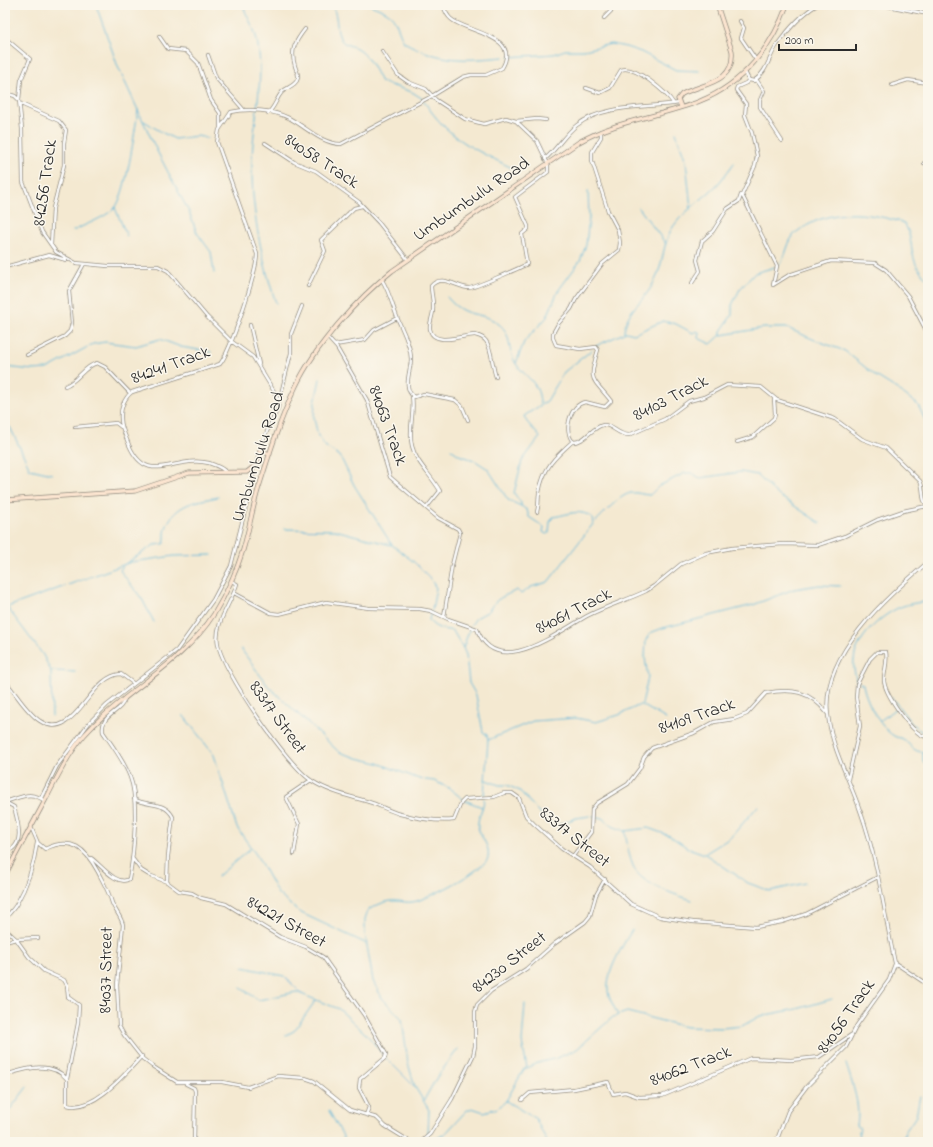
<svg xmlns="http://www.w3.org/2000/svg" width="933" height="1147" font-family="'Indie Flower',sans-serif">
  <style>
    .lines { fill: none; stroke-linecap: round; stroke-linejoin: round }
    .stream { stroke: #5cb5d9; stroke-width: 1 }
    .street-casing { stroke: #908a7e; stroke-width: 4 }
    .secondary-casing { stroke: #908a7e; stroke-width: 5 }
    .street { stroke: #fff; stroke-width: 2.5 }
    .secondary { stroke: #fce5d0; stroke-width: 3.5 }
    .labels { text-anchor: middle; dominant-baseline: central; stroke-width: 3; stroke-linejoin: round; paint-order: stroke }
    .street-label { font-size: 18px; fill: #2b2b2b; stroke: #fbf7ec }
  </style>
  <rect width="100%" height="100%" fill="#fbf7ec"/>
  <filter id="ink" filterUnits="userSpaceOnUse"><feTurbulence type="fractalNoise" baseFrequency=".025" numOctaves="2"/><feDisplacementMap in="SourceGraphic" scale="8" xChannelSelector="R" yChannelSelector="G"/><feConvolveMatrix kernelMatrix="1 2 1 2 8 2 1 2 1" color-interpolation-filters="sRGB"/></filter>
  <filter id="wash" filterUnits="userSpaceOnUse"><feTurbulence type="fractalNoise" baseFrequency=".012" numOctaves="4" result="noise"/><feDisplacementMap in="SourceGraphic" scale="16" xChannelSelector="R" yChannelSelector="G"/><feGaussianBlur stdDeviation="0.9" result="paint"/><feColorMatrix in="noise" values="0 0 0 0 0 0 0 0 0 0 0 0 0 0 0 0 0 1.4 0 .05"/><feComposite in="paint" operator="in"/></filter>
  <g filter="url(#wash)">
    <rect width="100%" height="100%" fill="#f4e9d1"/>
    <g class="lines">
      <!-- stream -->
      <path class="stream" d="M96,5L118,67L157,151L189,212L197,233L211,252L214,273
        M243,5C246,16 253,25 256,36C267,78 251,126 252,169C252,214 262,261 276,303
        M331,5C339,15 335,27 340,38C344,46 352,45 358,49C369,56 375,71 381,82L412,92L423,99
        M370,5C399,16 392,17 404,42C440,62 463,61 504,57
        M509,57L554,54L565,50H584L611,44L626,47L641,52L676,70L699,71
        M424,101C448,139 474,149 512,168
        M144,121L163,133L175,139L197,136L208,138
        M676,133L686,161L691,209
        M115,208L127,236
        M639,208L666,244
        M73,231C86,224 102,219 114,209C126,198 135,129 138,110
        M778,266C787,257 786,245 793,236C796,231 803,228 808,225C838,208 872,213 904,223C916,241 906,262 928,279
        M447,297C466,321 481,309 500,325C510,333 508,344 512,355C518,376 540,377 540,404
        M624,332C627,308 642,304 653,284C663,268 662,248 670,232C679,214 701,201 715,187C722,180 728,171 734,163
        M721,335L764,328H787L815,340L845,351L876,376L900,391L918,405L928,426
        M596,346L626,332L634,334L663,321L676,324L693,333L696,331L699,332L698,338L711,344L721,335V331L732,315V305L740,289L755,273L775,267
        M516,363L524,342L547,317L558,291L580,261L586,245L589,218L588,191
        M5,367L33,370L47,369L93,344L105,342L136,346L160,339L181,347L211,352
        M320,379L315,402L314,418L318,436L326,447L340,456L354,485L392,545L414,562L430,578L436,588L432,610
        M5,422L10,427L30,469L52,474
        M451,449L459,455L474,460L488,469L508,500L521,506
        M594,523C603,515 619,495 631,493C638,492 643,495 650,495L659,486L685,473H692L700,478L741,472L757,475L778,495L820,523
        M284,529L335,530L391,545
        M125,564L154,545L164,544C166,539 164,533 166,528C174,504 196,501 218,497
        M123,566L120,570L122,573L142,599L154,622
        M7,607L43,655L51,671L52,716
        M5,608L131,562L174,556L212,555
        M431,612L429,620C435,629 443,629 453,631L463,648
        M471,625L476,618L489,611C495,598 505,596 517,590L521,594L531,587L548,582L593,524L592,517C578,508 567,515 553,517L550,522L549,533L546,534L543,532L544,527L529,517L527,510L521,506V503L514,493L522,461L540,437L527,422L524,416L547,401L564,372L592,350
        M470,628L463,648L466,655L469,683L476,695L483,732L487,735L488,740L484,796
        M241,649L268,686L339,752L357,758L378,763L419,779L434,781L449,788L464,800L482,807
        M51,671L75,672
        M857,682C855,675 853,667 854,660C856,639 879,617 898,608C907,604 918,602 928,602
        M860,683L863,684C865,699 880,728 894,736C896,738 900,737 903,739C910,744 913,752 923,752V761L928,767
        M892,698L912,724L927,736
        M642,705L666,719
        M183,715L214,755L237,828L257,856L278,894L299,912L365,943
        M880,721L896,708
        M488,740L533,721L576,718L596,722L619,715L642,704L648,677L645,658L646,640L650,633L663,628L753,605L794,589L819,585L840,586
        M923,752L928,747
        M486,780L499,785H507L520,791L544,818L557,825L576,818L590,816
        M593,816L602,818L614,827L625,831L648,828L670,836L688,848L705,854L748,883L770,891L805,883
        M625,831C627,844 629,858 635,870C644,885 676,895 692,900
        M706,853L730,838L758,806
        M217,877L251,848
        M243,967L284,976L302,994
        M241,988L259,1000L296,992L339,1009L369,1037L384,1056
        M525,1004L522,1042L527,1068
        M618,1015C615,1008 608,998 608,990C606,972 623,945 632,930
        M286,1035L294,1031L316,1000
        M386,1058L414,1086
        M846,1064C852,1083 861,1105 857,1125L860,1129L859,1132L861,1142
        M424,1100L437,1077L458,1049
        M506,1101L536,1119L547,1142
        M329,1111L342,1134L345,1142
        M5,1116L27,1087
        M428,1134L429,1110L415,1087L408,1063L402,1019L382,998L373,981L365,934V919L368,910C377,905 386,900 397,901C402,901 407,903 412,902C425,901 484,870 488,858C491,845 479,837 478,826C477,817 484,808 484,799
        M426,1142L428,1137
        M431,1142L446,1133L466,1111L472,1108L484,1112L498,1108L506,1101L524,1069L538,1063L557,1058L577,1049L613,1017L627,1012L686,1027L722,1028L742,1026L760,1016L797,1009L832,999
        M903,1142L905,1132L916,1116L920,1096"/>
    </g>
  </g>
  <g filter="url(#ink)">
    <g class="lines">
      <!-- street casing -->
      <g class="street-casing">
        <path id="street" d="M883,5L928,14
          M643,8L644,5
          M604,18L611,11L613,5
          M740,21L744,28L741,38L756,60
          M159,36L168,49L186,51L198,63L211,100L220,113V127
          M5,38L30,59L21,80L19,100
          M382,51L398,75L408,82L426,89L436,100L465,119L484,124L506,118L516,121L537,141L548,164V172L515,197L528,226V229L522,234L527,264C520,268 474,288 469,288C458,288 441,273 431,286C431,294 434,302 433,310C433,316 429,323 430,329C433,348 467,334 475,335C479,336 484,338 486,341C492,348 492,367 496,377
          M208,55L216,78L243,109
          M745,72L749,80
          M756,79L764,91L760,100V107L782,141
          M749,80L746,83L737,87L736,90L746,104L745,115L752,133L757,156L755,166L742,195L777,266L773,285
          M749,80L754,81C767,72 769,57 777,45C787,31 802,14 817,5
          M892,85L908,80L928,83
          M586,88L600,93L610,88L621,70C634,64 667,93 674,104
          M5,93L15,96L19,100L22,129L23,182L42,232L56,252L76,263L108,266H158L168,271L207,317L231,341L253,357L275,393L279,402L278,408L263,440L260,451
          M21,104L59,121L66,130L64,143V165L53,208L51,245
          M268,113C275,107 276,99 282,92C287,87 296,86 298,78C299,74 296,70 295,66C290,50 295,42 305,29
          M516,121L537,119L546,120
          M601,131V137L592,152V161L608,211L618,230L620,243L619,250L602,264L576,299L571,309L558,324L553,333V338L556,345L580,349L596,347L598,350C588,382 592,377 611,401L605,407L585,402C570,405 563,430 573,442C584,443 592,427 603,425C612,424 617,435 629,435L665,419L689,401L704,397L727,385L761,387L777,400L835,419L862,439L886,448L920,481C925,489 920,500 928,506
          M265,143L294,162L316,171L359,202L379,223L408,260
          M545,159C557,149 564,135 577,125C604,104 647,108 679,103
          M924,163L928,165
          M5,267L49,255L66,260
          M382,280C389,291 392,304 397,317C402,330 411,345 411,359C411,371 402,388 414,397L424,394L455,400L462,406L468,420
          M692,283L700,271L697,260L702,241L713,231L727,209L739,201L741,195
          M773,285L789,275L831,261L875,263L886,270L908,296L928,334
          M308,286L325,251L321,240L354,208L362,206
          M250,325L259,364
          M328,338L337,348L367,400L390,477L438,518L458,529L460,533L452,565L444,617
          M335,345L365,340L374,330L397,318
          M27,355L65,336L70,331L72,323L69,291L84,264
          M65,386C78,381 84,366 97,363L105,367L130,393
          M412,396C415,413 408,429 412,446C416,463 432,476 440,491L427,507
          M279,402L291,353V334L302,306
          M75,427L116,423L121,427
          M737,442L753,437L774,418L775,414L774,398
          M227,473C223,468 215,465 209,463C175,454 148,488 129,445C126,437 121,428 121,419C120,409 124,398 132,392L220,364C231,350 257,272 257,254L217,142L219,130L231,112C248,108 273,110 289,118C306,127 322,144 341,144L432,96L463,77L471,75H486L502,68C522,35 465,32 451,19C446,15 445,10 443,5
          M537,512C539,505 538,499 539,493C543,468 555,457 573,441
          M928,562C886,598 820,655 828,715C832,750 850,780 861,813C878,861 884,913 895,963L928,985
          M231,581L237,584C231,604 214,623 218,644C223,672 288,766 312,781C329,792 349,796 369,802C379,805 389,811 400,814C416,818 437,822 454,820L461,803L465,799L494,797L504,793H512L519,798L526,816L534,824L562,849L590,867L631,904L660,917L693,922L756,927L782,922L806,914L878,877
          M234,593L271,613L279,614L326,602L369,608L420,609L431,611L448,619L477,629C497,682 560,630 589,615C607,606 627,600 646,591L654,586L681,564L706,553L732,548L783,544L818,545L845,536L877,520L903,511L927,506
          M5,681C16,693 26,712 40,721C75,744 89,675 121,674L133,683
          M848,779L860,726L856,697L857,684L870,659L877,652H886C888,662 884,671 884,680C884,693 907,724 917,732C920,735 924,736 928,738
          M41,798L57,766L89,723L107,705L177,650L213,600L231,566L253,479V469
          M134,799C148,807 165,801 173,817L168,856L167,882
          M5,802L14,807C18,822 26,847 5,852
          M5,802C22,797 30,790 45,801
          M31,827L38,843L45,849C72,836 85,848 98,872C103,882 109,892 112,903C115,911 121,916 123,925L117,985L119,1026L124,1035L143,1059L152,1066L177,1082H222L248,1087L278,1076L305,1078L314,1081L350,1110L377,1118L385,1126L411,1142
          M294,854L299,824L286,797L311,780
          M573,856L591,832L592,809L597,803L628,784L640,768L644,757L652,748L694,733L714,722L734,719L747,714L766,693C792,688 810,691 827,713
          M91,858C100,864 117,887 129,879C134,854 139,800 130,777C124,761 112,745 103,732C100,714 122,713 125,698
          M132,858L141,870L149,875L167,882L179,891L192,893L201,898L226,904L280,937L306,947L323,957L364,1015L386,1054L385,1058L360,1079L359,1088L369,1107L366,1115
          M5,920C8,914 13,910 16,905C27,886 34,865 37,843
          M5,929L16,939L29,957L44,971L64,980L67,985L68,997L79,1005L78,1023L67,1079
          M5,942L16,939L38,938
          M5,1075C25,1069 51,1060 67,1079V1105C93,1113 126,1073 142,1056
          M186,1084L194,1088L195,1091L194,1142
          M522,1100L530,1093L574,1089L608,1082L613,1094L625,1092L639,1097L662,1096L751,1058L791,1060L819,1057L851,1035
          M421,1142L430,1134L452,1099L473,1056L475,1046V1012L477,1005L491,991L526,969L554,944L585,922L590,916L596,895L605,879
          M776,1142L788,1111L807,1086L846,1047L857,1025L889,980L895,964"/>
      </g>
      <!-- secondary casing -->
      <g class="secondary-casing">
        <path id="secondary" d="M681,107L678,99L682,94C703,83 735,84 732,51L717,5
          M5,500L135,491L189,473L247,472L257,464L260,451L270,454
          M5,875C19,849 33,823 47,797C59,774 71,748 90,729C129,688 183,663 214,614C226,594 236,573 243,550C249,530 252,510 258,490C269,455 280,419 296,386C315,346 358,298 392,271L579,142C617,120 660,117 700,101C743,84 772,47 787,5"/>
      </g>
      <!-- street -->
      <use href="#street" class="street"/>
      <!-- secondary -->
      <use href="#secondary" class="secondary"/>
    </g>
  </g>
  <g class="labels">
    <!-- street labels -->
    <g class="street-label">
      <text transform="translate(321 162) rotate(33)">84058 Track</text>
      <text transform="translate(46 183) rotate(-82)">84256 Track</text>
      <text transform="translate(472 200) rotate(-34)">Umbumbulu Road</text>
      <text transform="translate(171 366) rotate(-20)">84241 Track</text>
      <text transform="translate(671 399) rotate(-27)">84103 Track</text>
      <text transform="translate(387 426) rotate(70)">84063 Track</text>
      <text transform="translate(259 457) rotate(-72)">Umbumbulu Road</text>
      <text transform="translate(574 612) rotate(-27)">84061 Track</text>
      <text transform="translate(697 717) rotate(-19)">84109 Track</text>
      <text transform="translate(277 718) rotate(54)">83317 Street</text>
      <text transform="translate(574 838) rotate(39)">83317 Street</text>
      <text transform="translate(286 923) rotate(29)">84221 Street</text>
      <text transform="translate(510 963) rotate(-38)">84230 Street</text>
      <text transform="translate(107 970) rotate(-89)">84037 Street</text>
      <text transform="translate(847 1017) rotate(-55)">84056 Track</text>
      <text transform="translate(691 1067) rotate(-21)">84062 Track</text>
    </g>
  </g>
  <!-- margin -->
  <rect width="933" height="1147" fill="none" stroke="#fbf7ec" stroke-width="20"/>
  <!-- scale -->
  <path d="M779 44v6h77v-6" fill="none" stroke="#2b2b2b" stroke-width="2"/>
  <text x="785" y="44" font-size="12" fill="#2b2b2b" stroke="#fbf7ec" stroke-width="3" paint-order="stroke">200 m</text>
</svg>
